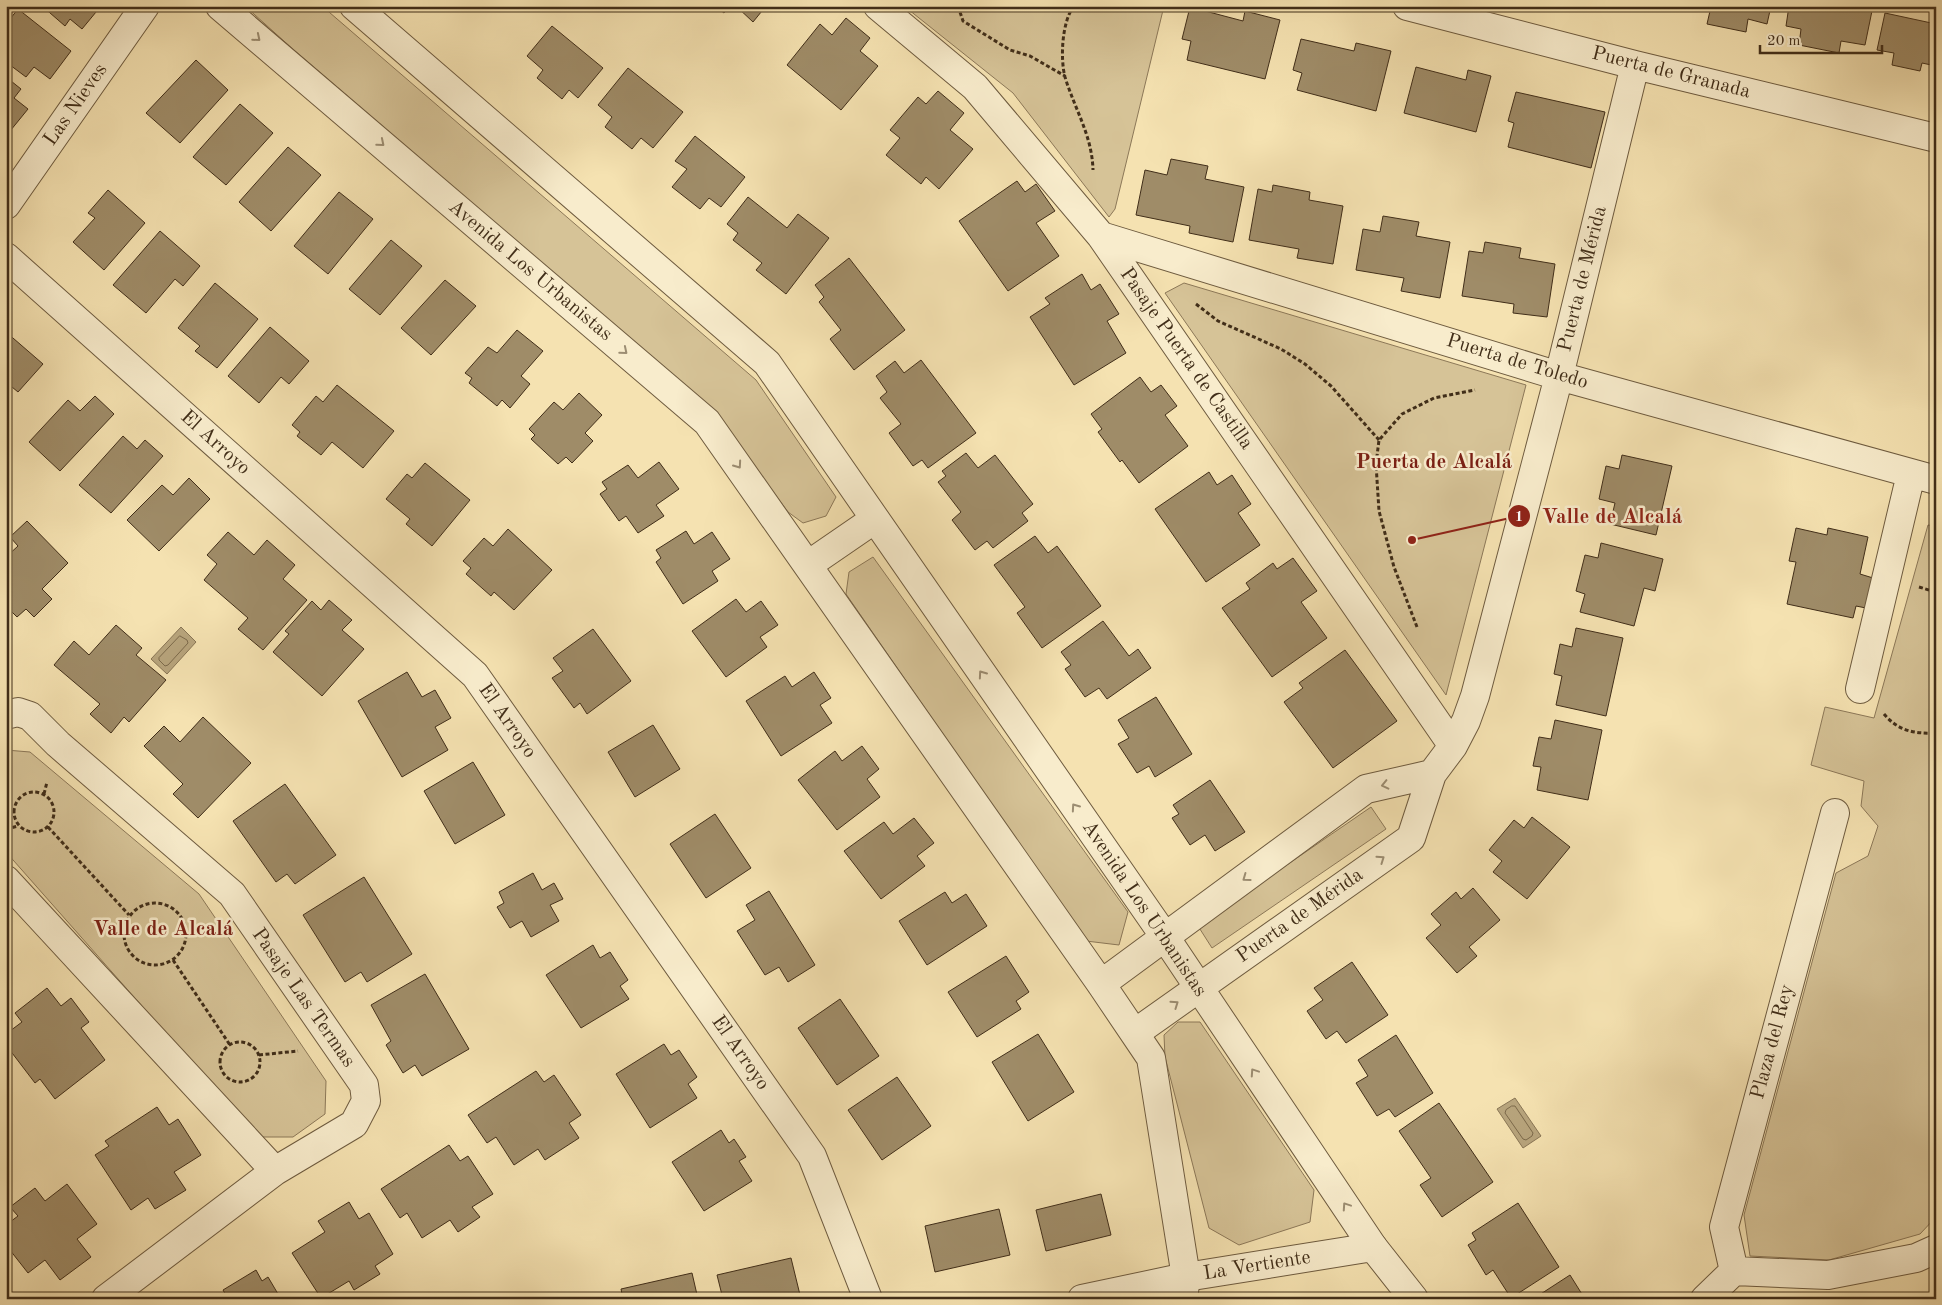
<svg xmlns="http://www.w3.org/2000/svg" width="1942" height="1305" font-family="'Old Standard TT',serif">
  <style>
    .green { fill: #d6c397; stroke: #8c7858 }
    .water { fill: #b8a57d; stroke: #887555 }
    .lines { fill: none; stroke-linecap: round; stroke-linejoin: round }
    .shore { stroke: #7c6a4b; stroke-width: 1 }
    .building { fill: #9f8c68; stroke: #412e19 }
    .minor-casing { stroke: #6e5b3f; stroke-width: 30 }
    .tertiary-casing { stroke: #6e5b3f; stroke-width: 30 }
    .path { stroke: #412e19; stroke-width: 3; stroke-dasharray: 4 2.5; stroke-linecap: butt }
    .minor { stroke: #f8eccc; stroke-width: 28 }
    .tertiary { stroke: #f8eccc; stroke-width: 28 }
    .oneway { stroke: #9c8d72 }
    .labels { text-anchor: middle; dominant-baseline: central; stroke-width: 5; stroke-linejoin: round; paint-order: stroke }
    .street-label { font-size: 20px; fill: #412e19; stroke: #f8eccc }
    .neighbourhood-label { font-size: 21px; font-weight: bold; fill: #7a1f14; stroke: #f8eccc }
    .leader { fill: none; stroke: #8f2418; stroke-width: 2 }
    .callout-dot { fill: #8f2418; stroke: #f8eccc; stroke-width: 2 }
    .mark-label { font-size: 15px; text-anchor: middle; font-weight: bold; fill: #fff }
    .callout-label { font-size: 21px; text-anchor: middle; font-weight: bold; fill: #8f2418; stroke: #f8eccc; stroke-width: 5; stroke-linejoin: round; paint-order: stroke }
  </style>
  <rect width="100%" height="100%" fill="#f5e2b1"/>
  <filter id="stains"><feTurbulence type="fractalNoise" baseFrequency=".004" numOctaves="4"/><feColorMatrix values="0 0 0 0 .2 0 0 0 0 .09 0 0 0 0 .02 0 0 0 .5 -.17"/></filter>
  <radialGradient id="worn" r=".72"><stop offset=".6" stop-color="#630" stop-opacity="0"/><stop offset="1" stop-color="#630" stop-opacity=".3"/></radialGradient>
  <!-- green -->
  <path class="green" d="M245,6H322L756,380L836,497L826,516L803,523L788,512L713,410L295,51Z
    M904,6H1164L1115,209L1109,217L1013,93Z
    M1184,283L1526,385L1446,695L1165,293Z
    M1928,525L1936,526V1217L1920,1234L1829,1260L1750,1256L1744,1215L1836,873L1868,856L1878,826L1861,806L1864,781L1811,765L1825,707L1874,718Z
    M873,557L1128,912L1119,945L1086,941L846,594L849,572Z
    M6,750L30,752L199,894L326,1081L325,1114L293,1137H261L240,1117L6,852Z
    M1371,807L1386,829L1212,948L1198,926Z
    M1178,1022H1200L1314,1190L1310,1222L1239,1245L1209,1228L1165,1057L1164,1035Z"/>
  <!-- water -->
  <path class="water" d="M181,627L196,642L167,674L151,659Z
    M1515,1098L1541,1136L1523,1148L1497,1109Z"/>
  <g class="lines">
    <!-- shore -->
    <path class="shore" d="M180,636L187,640L188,643L168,665L165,666L159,660V658Z
      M1512,1106H1515L1533,1133L1532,1136L1526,1140L1523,1139L1505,1113L1506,1110Z"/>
  </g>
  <!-- building -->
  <path class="building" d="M42,6H101L82,29L70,19L65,26Z
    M715,6H730L724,13Z
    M736,6H766L753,22Z
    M1696,6H1771L1767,24L1748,19L1746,32L1707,24L1710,11Z
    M1789,6H1873L1865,45L1841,41L1839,53L1799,45L1801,29L1786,26Z
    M1190,7L1243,21L1245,11L1280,20L1265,79L1187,60L1191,41L1182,39Z
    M18,9L71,51L50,79L34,67L26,77L6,62V24Z
    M1885,13L1936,24V66L1922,63L1920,71L1892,65L1894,53L1877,50Z
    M846,18L870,38L860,51L878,66L841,110L787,65L820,24L832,35Z
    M552,26L603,68L578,98L569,90L562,99L537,78L543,70L527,56Z
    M1301,39L1354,51L1356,43L1391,51L1376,111L1297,90L1302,73L1293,70Z
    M196,60L228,90L180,143L146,113Z
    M1416,67L1466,80L1468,70L1491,76L1476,132L1404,113Z
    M628,68L683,112L653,148L641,138L632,149L605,127L612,117L598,105Z
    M6,77L21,89L14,98L28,109L6,136Z
    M938,91L964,113L950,130L973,149L939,189L926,177L921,184L886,155L900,138L890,130L918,97L926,104Z
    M1516,92L1605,112L1591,168L1508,147L1514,123L1508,121Z
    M240,104L273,133L226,185L193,157Z
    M695,136L745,177L721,207L709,198L700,209L672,187L687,169L675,161Z
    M288,147L321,175L271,231L239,202Z
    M1171,159L1208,166L1205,179L1244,187L1233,242L1189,233L1190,226L1136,215L1145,170L1167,175Z
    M1017,181L1025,192L1036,184L1055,211L1036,223L1059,256L1008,291L959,221Z
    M1273,185L1310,192L1309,200L1343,206L1333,264L1297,258L1299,249L1249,240L1258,189L1272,192Z
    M108,190L145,223L104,270L73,242L95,218L88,213Z
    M339,192L373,219L328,274L294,246Z
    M748,197L787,228L798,214L829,238L786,294L756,270L762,263L733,240L738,233L727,224Z
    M1383,216L1419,222L1416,236L1450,242L1440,298L1401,291L1404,278L1356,270L1363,229L1380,232Z
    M160,231L200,266L183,286L175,279L146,313L113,285Z
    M391,240L422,266L380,315L349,289Z
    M1485,242L1521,248L1519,258L1555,264L1547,317L1513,313L1514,304L1462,296L1469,251L1483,253Z
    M849,258L905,330L854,370L830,339L841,330L819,302L824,297L815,285Z
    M1082,274L1091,290L1100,284L1119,314L1107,321L1126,353L1074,385L1030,317L1050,304L1045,298Z
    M445,280L476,306L431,355L401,328Z
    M215,283L258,319L217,368L195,351L200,346L178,328Z
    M270,327L309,361L289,384L281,377L259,403L228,376Z
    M517,330L543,351L521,376L530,384L510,408L502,400L497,406L469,383L472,378L465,373L488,347L497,353Z
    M6,332L43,364L18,392L6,382Z
    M921,360L976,433L928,468L922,460L913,466L889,433L901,424L880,398L887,392L876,376L895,361L904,373Z
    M1140,377L1151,392L1161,385L1177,406L1165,415L1188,446L1139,483L1122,460L1120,462L1098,432L1102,429L1091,414Z
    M337,385L394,431L363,468L332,442L321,455L297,436L300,432L292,425L316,396L323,402Z
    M579,393L602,415L585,433L593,441L572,463L566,457L558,464L531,439L535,435L529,429L554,402L563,410Z
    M95,396L114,414L60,471L29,442L68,400L80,411Z
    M123,436L137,449L145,440L163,456L111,513L79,485Z
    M966,453L978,468L995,455L1033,504L1022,513L1028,521L993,548L987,541L975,550L952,520L961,512L938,482L946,476L942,471Z
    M1622,455L1672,466L1656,535L1610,524L1615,503L1599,499L1606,466L1619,469Z
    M659,462L679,489L656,505L664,516L638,533L626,516L619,521L600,494L607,489L602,482L628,465L638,478Z
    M425,463L470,500L432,546L406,524L410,519L386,499L407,474L412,478Z
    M1209,472L1217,485L1232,475L1251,504L1238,513L1260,545L1206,582L1155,509Z
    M189,478L210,499L159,551L127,520L162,485L173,495Z
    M27,521L68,563L42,589L52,599L34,617L26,609L17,617L6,606V557L18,546L10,537Z
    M1796,528L1827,535L1828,528L1868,537L1860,574L1873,578L1866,608L1856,606L1853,618L1787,604L1796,562L1789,561Z
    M508,529L552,570L514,610L494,592L491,596L466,574L471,568L463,561L484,538L493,546Z
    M686,531L694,544L712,532L730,559L712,571L718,581L683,604L656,562L661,558L656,550Z
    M228,532L254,555L267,540L295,565L283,579L307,600L263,650L238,629L248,618L204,580L217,564L207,555Z
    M1035,536L1048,553L1057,546L1101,606L1042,648L1017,613L1025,607L994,565Z
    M1601,543L1663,559L1655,591L1644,588L1634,626L1580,612L1585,594L1576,591L1585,555L1598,558Z
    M1293,558L1317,591L1301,602L1327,638L1272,677L1222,608L1250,589L1246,583L1273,563L1277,569Z
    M736,599L746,612L761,601L778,625L760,637L767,647L726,677L692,631Z
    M329,600L352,620L342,630L364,649L322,696L273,652L289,634L285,631L312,601L321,610Z
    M1103,621L1129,656L1138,649L1151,668L1107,699L1099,688L1085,697L1065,669L1071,665L1061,652Z
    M116,625L142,648L136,655L166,680L129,722L124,717L111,733L90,714L100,704L54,665L74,641L89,655Z
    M1576,628L1623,638L1606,716L1556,705L1562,676L1554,674L1560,644L1572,647Z
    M593,629L631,681L587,714L580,703L574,708L552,678L563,671L553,658Z
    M1345,650L1397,721L1333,768L1284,702L1303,688L1299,683Z
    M407,672L422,697L435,690L451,718L435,727L448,750L402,777L358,701Z
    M814,672L831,698L820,705L832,723L781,756L746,701L785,676L792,687Z
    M1156,697L1192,754L1155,777L1149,766L1137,773L1118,744L1129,738L1118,720Z
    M203,717L251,763L198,818L173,794L183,784L144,746L164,726L180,742Z
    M1555,720L1602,730L1588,800L1537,790L1541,767L1533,766L1539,737L1551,739Z
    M653,725L680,769L635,797L608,752Z
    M862,746L879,769L867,779L880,797L837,830L798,780L835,751L842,761Z
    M473,762L505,815L455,844L424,791Z
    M1210,780L1245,832L1215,851L1205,835L1190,845L1172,818L1179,814L1173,805Z
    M285,784L336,855L295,884L287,874L276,882L233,821Z
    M715,814L751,868L706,898L670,844Z
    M1532,817L1570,847L1527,899L1493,872L1502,861L1489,850L1514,820L1524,828Z
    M914,818L934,843L917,856L925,866L881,899L844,851L884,822L893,834Z
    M533,873L542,890L554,883L563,899L550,905L559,921L531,937L522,921L510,928L497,907L504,903L499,892Z
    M364,877L412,954L367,982L361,972L345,982L303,915Z
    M1473,888L1500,920L1469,947L1477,956L1457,973L1426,938L1441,925L1431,914L1456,892L1461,899Z
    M769,891L815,965L788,982L779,967L765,975L737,931L755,920L746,905Z
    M945,892L952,903L966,894L987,926L927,965L899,921Z
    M593,945L600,958L610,952L628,980L620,986L629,999L581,1028L546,975Z
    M1006,956L1029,992L1016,1001L1021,1009L977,1037L948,992Z
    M1352,962L1388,1015L1346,1043L1337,1031L1326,1039L1307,1011L1323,1000L1314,988Z
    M425,974L469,1049L422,1076L415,1065L403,1073L386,1045L391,1041L371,1005Z
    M47,988L61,1006L71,998L89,1022L81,1028L105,1060L55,1099L40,1079L35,1083L6,1045V1034L22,1022L15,1013Z
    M840,999L879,1056L837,1085L798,1028Z
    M1038,1034L1074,1092L1028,1121L992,1062Z
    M1396,1035L1433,1093L1395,1117L1389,1109L1377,1116L1356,1083L1368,1076L1358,1060Z
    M664,1044L671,1055L679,1050L697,1077L688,1084L697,1098L650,1128L616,1074Z
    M536,1071L544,1082L554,1075L581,1115L569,1123L579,1138L545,1160L538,1149L514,1165L496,1137L487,1143L468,1115Z
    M897,1077L931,1126L882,1160L848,1110Z
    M1439,1103L1493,1182L1442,1217L1420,1185L1431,1178L1399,1131Z
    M157,1107L169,1125L178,1119L201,1155L174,1172L186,1190L155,1209L148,1198L131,1210L95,1155L109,1146L105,1141Z
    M721,1130L729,1143L734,1139L746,1157L739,1161L752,1181L704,1211L672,1162Z
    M449,1145L460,1161L468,1156L493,1194L472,1207L480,1217L458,1232L450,1220L422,1238L407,1213L400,1218L381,1189Z
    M67,1184L97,1224L77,1239L91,1257L60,1280L45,1260L28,1273L6,1245V1225L18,1216L10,1207L35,1188L45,1201Z
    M1101,1194L1111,1235L1046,1251L1036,1210Z
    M349,1202L359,1219L369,1213L393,1254L375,1266L380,1274L354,1290L349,1281L321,1298L292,1253L325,1232L318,1221Z
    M1518,1203L1559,1267L1511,1298L1493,1270L1486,1275L1468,1245L1476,1240L1472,1233Z
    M999,1209L1010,1255L935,1272L925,1226Z
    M791,1258L801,1299H723L717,1275Z
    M256,1270L262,1281L268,1277L281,1299H228L223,1290Z
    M692,1273L698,1299H623L621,1289Z
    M1570,1275L1585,1299H1533Z"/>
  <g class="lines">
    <!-- minor casing -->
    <g class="minor-casing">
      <path id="minor" d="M220,6L707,422L1101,984L1151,1058L1186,1277L1183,1299
        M354,6L767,363L1165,937L1373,1247
        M878,6L975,87L1101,236L1453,746
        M1407,6L1635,65L1936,138
        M6,205L145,6
        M1101,236L1559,376L1936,480
        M6,257L475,675L812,1156L868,1299
        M808,565L875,519
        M1860,689L1911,474
        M6,715L18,712L30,716L58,744L232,894L364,1085L366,1101L354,1124L275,1171L106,1299
        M6,880L275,1171
        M1101,984L1366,789L1432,774
        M1135,1033L1411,838L1432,774L1453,746L1466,721L1475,696L1559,376L1635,65
        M1734,1271L1828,1275L1916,1258L1936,1249
        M1705,1299L1734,1271L1724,1227L1835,813"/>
    </g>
    <!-- tertiary casing -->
    <g class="tertiary-casing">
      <path id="tertiary" d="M1082,1299L1186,1277L1373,1247L1414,1299"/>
    </g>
    <!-- path -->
    <path class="path" d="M958,6L963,21L1010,50L1030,56L1065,76
      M1074,6C1062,21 1060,58 1065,77C1075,110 1092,135 1093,170
      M1196,304L1218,321L1281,349L1305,364L1331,386L1379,440
      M1919,587L1932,591L1936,595
      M1932,591L1936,587
      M1417,627L1394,567L1379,511L1376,464L1379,440L1402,414L1434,398L1475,390
      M1884,714C1898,731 1915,734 1936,733
      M14 812a20 20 0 1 1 40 0a20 20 0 1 1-40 0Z
      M44,794L47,782
      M48,827L129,915
      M6,829L18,826
      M124 934a31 31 0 1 1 62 0a31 31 0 1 1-62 0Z
      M173,960L230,1045
      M220 1062a20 20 0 1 1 40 0a20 20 0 1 1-40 0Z
      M259,1055L298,1051"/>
    <!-- minor -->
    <use href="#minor" class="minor"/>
    <!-- tertiary -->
    <use href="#tertiary" class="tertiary"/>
  </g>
  <!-- one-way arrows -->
  <defs><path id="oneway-chevron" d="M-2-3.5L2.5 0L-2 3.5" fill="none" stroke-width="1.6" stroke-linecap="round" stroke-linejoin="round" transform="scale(1.25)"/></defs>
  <g class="oneway">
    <use href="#oneway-chevron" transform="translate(257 38) rotate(40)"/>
    <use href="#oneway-chevron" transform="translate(381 143) rotate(40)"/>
    <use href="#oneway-chevron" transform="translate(624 351) rotate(40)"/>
    <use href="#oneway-chevron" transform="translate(738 465) rotate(55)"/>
    <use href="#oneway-chevron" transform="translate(982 674) rotate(-125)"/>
    <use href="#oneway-chevron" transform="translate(1385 785) rotate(167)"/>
    <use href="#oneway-chevron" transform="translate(1075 807) rotate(-125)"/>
    <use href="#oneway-chevron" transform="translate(1381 859) rotate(-35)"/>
    <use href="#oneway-chevron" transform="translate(1246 878) rotate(144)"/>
    <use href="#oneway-chevron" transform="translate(1175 1004) rotate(-35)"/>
    <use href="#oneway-chevron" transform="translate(1254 1072) rotate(-124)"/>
    <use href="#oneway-chevron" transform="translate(1346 1206) rotate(-124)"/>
  </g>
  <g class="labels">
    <!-- street labels -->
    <g class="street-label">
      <text transform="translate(1671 73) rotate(14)">Puerta de Granada</text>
      <text transform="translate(76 105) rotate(-55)">Las Nieves</text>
      <text transform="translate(530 271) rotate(40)">Avenida Los Urbanistas</text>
      <text transform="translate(1583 279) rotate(-76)">Puerta de Mérida</text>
      <text transform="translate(1186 359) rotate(55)">Pasaje Puerta de Castilla</text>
      <text transform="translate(1517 362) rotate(17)">Puerta de Toledo</text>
      <text transform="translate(215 443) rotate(42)">El Arroyo</text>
      <text transform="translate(507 721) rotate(55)">El Arroyo</text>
      <text transform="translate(1144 909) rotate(56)">Avenida Los Urbanistas</text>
      <text transform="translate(1300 916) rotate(-35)">Puerta de Mérida</text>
      <text transform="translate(303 998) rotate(55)">Pasaje Las Termas</text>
      <text transform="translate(1773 1042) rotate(-75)">Plaza del Rey</text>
      <text transform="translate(740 1053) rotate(55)">El Arroyo</text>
      <text transform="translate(1257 1266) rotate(-9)">La Vertiente</text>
    </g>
    <!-- neighbourhood labels -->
    <g class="neighbourhood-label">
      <text x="1434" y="462">Puerta de Alcalá</text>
      <text x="163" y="929">Valle de Alcalá</text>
    </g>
  </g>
  <!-- callouts -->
  <path class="leader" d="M1412 540L1519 516"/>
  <g class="callout-dot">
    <circle cx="1412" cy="540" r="5"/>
    <circle cx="1519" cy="516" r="12"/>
  </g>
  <g class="mark-label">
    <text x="1519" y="521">1</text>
  </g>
  <g class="callout-label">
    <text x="1612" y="523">Valle de Alcalá</text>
  </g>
  <!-- margin -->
  <rect width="1942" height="1305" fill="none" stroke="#f5e2b1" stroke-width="25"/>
  <rect x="8" y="8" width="1927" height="1290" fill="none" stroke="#412e19" stroke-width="2.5"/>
  <rect x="12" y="12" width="1917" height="1280" fill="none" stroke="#412e19"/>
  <!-- scale -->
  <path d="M1760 45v8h122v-8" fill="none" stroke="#412e19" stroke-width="2.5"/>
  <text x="1767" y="45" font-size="15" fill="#412e19" stroke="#f8eccc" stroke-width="4" paint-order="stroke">20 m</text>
  <rect width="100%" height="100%" filter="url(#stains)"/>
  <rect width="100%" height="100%" fill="url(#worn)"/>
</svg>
